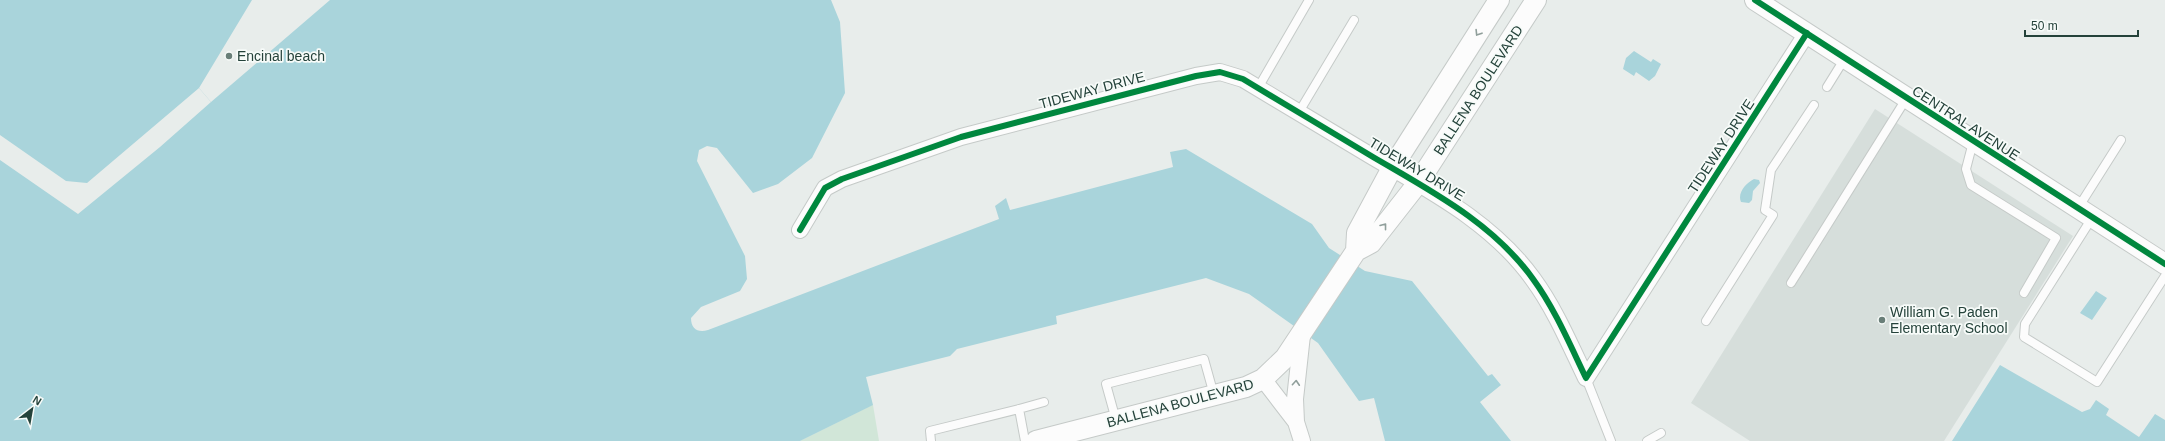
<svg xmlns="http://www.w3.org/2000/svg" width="2165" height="441" font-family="Helvetica,sans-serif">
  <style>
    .built { fill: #d6dedb }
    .green { fill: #d1e6d8 }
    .water { fill: #a9d4db }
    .pier { fill: #e8edeb }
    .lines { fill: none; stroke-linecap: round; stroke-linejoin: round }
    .service-casing { stroke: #c5cac8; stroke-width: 10 }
    .minor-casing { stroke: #c5cac8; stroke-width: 18 }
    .tertiary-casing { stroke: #c5cac8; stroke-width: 22 }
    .service { stroke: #fcfcfc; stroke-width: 8 }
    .minor { stroke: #fcfcfc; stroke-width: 16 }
    .tertiary { stroke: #fcfcfc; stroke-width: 20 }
    .cycleway-casing { stroke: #f7fbf9; stroke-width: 8 }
    .cycleway { stroke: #00873e; stroke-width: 6 }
    .oneway { stroke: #909f9b }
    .poi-dot { fill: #697e78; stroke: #f7fbf9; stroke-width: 1.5 }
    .labels { text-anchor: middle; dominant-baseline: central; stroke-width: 3.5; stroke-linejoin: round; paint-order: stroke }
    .poi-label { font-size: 14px; fill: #24423a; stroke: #f7fbf9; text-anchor: start }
    .street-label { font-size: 14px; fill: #24423a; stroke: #f7fbf9 }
  </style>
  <rect width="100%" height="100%" fill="#e8edeb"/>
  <!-- built -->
  <path class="built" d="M1875,109L2073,236L1944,441H1750L1691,403Z"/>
  <!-- green -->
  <path class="green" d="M873,405L879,441H800L872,405Z"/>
  <!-- water -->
  <path class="water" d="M0,0H252L199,88L211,102L330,0H831L840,22L845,93L812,158L778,184L753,193L717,148L707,146L699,150L697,161L745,256L747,279L740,291L701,307L691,318C691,329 698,333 708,330L999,219L995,206L1006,198L1010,210L1173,167L1170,152L1186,149L1312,224L1329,248L1365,271L1412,281L1488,376L1492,374L1501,385L1480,402L1511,441H1385L1374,398L1359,401L1318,343L1249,294L1206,278L1056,316L1057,324L957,349L950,356L866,377L873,405L800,441H0Z
    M1634,51L1651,62L1653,59L1661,64L1655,76L1649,81L1636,72L1634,76L1623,69L1626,58Z
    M1754,179L1759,180L1760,183L1753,191L1752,200L1749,203L1741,202C1737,193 1746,183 1754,179Z
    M2096,291L2107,298L2092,320L2080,313Z
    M2000,365L2082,412L2090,409L2096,400L2109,409L2106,415L2139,437L2155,414L2165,420V441H1952Z"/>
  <!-- pier -->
  <path class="pier" d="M199,88L211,102L160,147L78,214L0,160V135L66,181L87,183Z"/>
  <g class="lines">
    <!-- service casing -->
    <g class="service-casing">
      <path id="service" d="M1827,87L1845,58
        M1258,88L1309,0
        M1299,112L1354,20
        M1973,142L1966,169L1971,185L2056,238L2024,293
        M2078,208L2121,140
        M2092,218L2025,324L2024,337L2097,382L2165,276
        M1791,283L1906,99
        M1706,321L1773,215L1765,210L1771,170L1814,105
        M1586,378L1611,441
        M1019,409L1044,402
        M1116,420L1106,384L1204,359L1214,395
        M931,441L930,431L1019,409L1025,441
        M1647,441L1661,433"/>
    </g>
    <!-- minor casing -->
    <g class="minor-casing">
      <path id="minor" d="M800,230L825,188L842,179L961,137L1196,76L1220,72L1243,79C1286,105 1330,131 1373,157C1431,191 1493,223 1533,279C1555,309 1570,345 1586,378L1807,33
        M1263,379L1296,422L1302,441
        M1296,422L1295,399L1302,335"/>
    </g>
    <!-- tertiary casing -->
    <g class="tertiary-casing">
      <path id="tertiary" d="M1755,0L2165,264
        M1356,251L1357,233L1392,168L1499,0
        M1036,441L1246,387L1263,379L1285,358L1356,251L1371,243L1418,183L1536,0"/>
    </g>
    <!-- service -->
    <use href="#service" class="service"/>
    <!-- minor -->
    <use href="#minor" class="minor"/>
    <!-- tertiary -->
    <use href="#tertiary" class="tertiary"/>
    <!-- cycleway casing -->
    <g class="cycleway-casing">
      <path id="cycleway" d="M1755,0L2165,264
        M800,230L825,188L842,179L961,137L1196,76L1220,72L1243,79C1286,105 1330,131 1373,157C1431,191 1493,223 1533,279C1555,309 1570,345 1586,378L1807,33"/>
    </g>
    <!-- cycleway -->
    <use href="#cycleway" class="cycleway"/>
  </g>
  <!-- one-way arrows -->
  <defs><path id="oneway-chevron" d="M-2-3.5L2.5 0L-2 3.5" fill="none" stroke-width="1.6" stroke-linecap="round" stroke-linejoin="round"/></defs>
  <g class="oneway">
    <use href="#oneway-chevron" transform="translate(1478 33) rotate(122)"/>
    <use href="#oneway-chevron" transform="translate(1384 226) rotate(-52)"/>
    <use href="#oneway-chevron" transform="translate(1296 383) rotate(-86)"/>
  </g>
  <!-- markers -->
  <g class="poi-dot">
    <circle cx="229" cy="56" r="4"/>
    <circle cx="1882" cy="320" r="4"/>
  </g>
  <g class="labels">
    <!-- poi labels -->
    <g class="poi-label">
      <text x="237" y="56">Encinal beach</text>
      <text x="1890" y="312">William G. Paden<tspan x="1890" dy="16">Elementary School</tspan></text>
    </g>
    <!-- street labels -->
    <g class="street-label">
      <text transform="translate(1092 90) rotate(-15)">TIDEWAY DRIVE</text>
      <text transform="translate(1478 90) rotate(-57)">BALLENA BOULEVARD</text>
      <text transform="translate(1966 123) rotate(33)">CENTRAL AVENUE</text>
      <text transform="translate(1721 146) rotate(-57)">TIDEWAY DRIVE</text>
      <text transform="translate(1417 169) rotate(31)">TIDEWAY DRIVE</text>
      <text transform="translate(1180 403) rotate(-15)">BALLENA BOULEVARD</text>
    </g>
  </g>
  <!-- north arrow -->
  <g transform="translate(32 409) rotate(31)" stroke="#f7fbf9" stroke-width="3" paint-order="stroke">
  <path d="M0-3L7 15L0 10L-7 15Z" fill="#24423a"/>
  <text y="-6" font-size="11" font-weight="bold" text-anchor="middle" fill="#24423a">N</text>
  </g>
  <!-- scale -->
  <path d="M2025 30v6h113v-6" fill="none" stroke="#24423a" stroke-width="2"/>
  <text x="2031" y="30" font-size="12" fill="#24423a" stroke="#f7fbf9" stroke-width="3" paint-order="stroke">50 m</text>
</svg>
